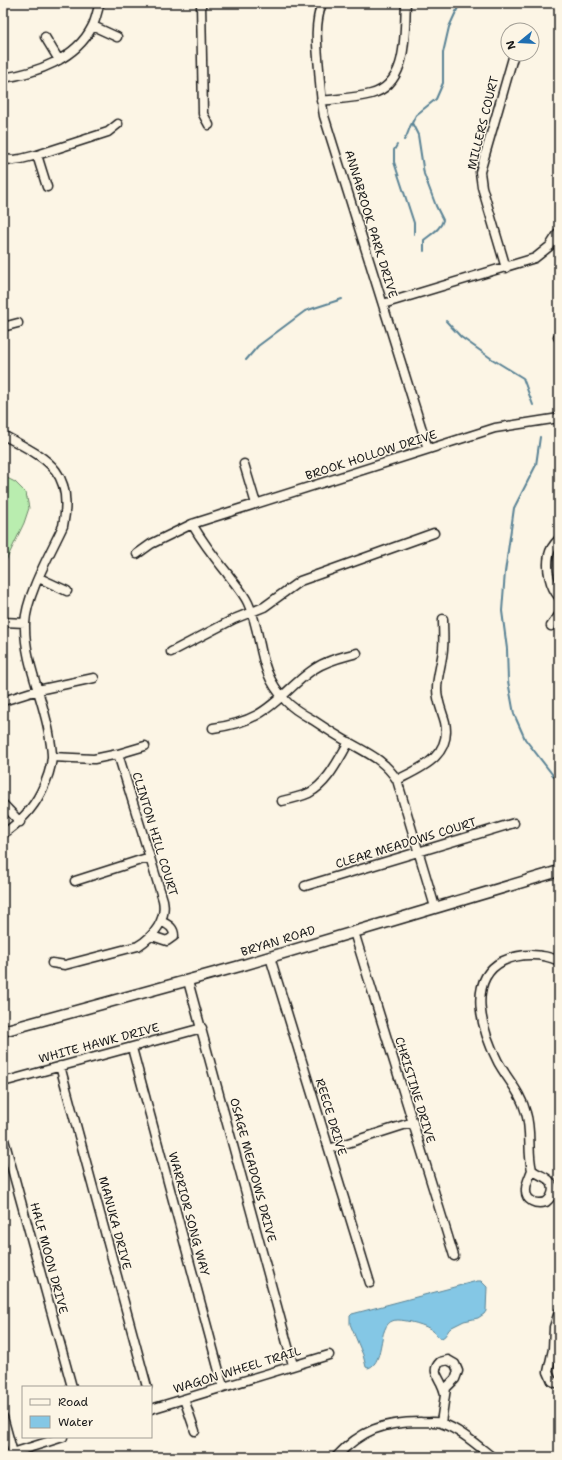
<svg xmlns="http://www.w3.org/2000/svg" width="562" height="1460" font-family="'Shantell Sans',sans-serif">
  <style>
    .green { fill: #b9edaf; stroke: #6a8466 }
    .water { fill: #84c7e5; stroke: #5a8395 }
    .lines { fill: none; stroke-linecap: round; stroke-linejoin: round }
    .stream { stroke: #5a8395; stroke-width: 2 }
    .minor-casing { stroke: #1c1c1c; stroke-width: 11 }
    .major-casing { stroke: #1c1c1c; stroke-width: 13 }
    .minor { stroke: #fcf5e5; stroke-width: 8 }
    .major { stroke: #fcf5e5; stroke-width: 10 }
    .labels { text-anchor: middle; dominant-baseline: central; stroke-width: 3; stroke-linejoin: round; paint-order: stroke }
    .street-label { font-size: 12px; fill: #1c1c1c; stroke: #fcf5e5 }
  </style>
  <rect width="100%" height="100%" fill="#fcf5e5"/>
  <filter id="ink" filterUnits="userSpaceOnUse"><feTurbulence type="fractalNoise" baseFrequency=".025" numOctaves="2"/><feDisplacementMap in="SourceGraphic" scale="8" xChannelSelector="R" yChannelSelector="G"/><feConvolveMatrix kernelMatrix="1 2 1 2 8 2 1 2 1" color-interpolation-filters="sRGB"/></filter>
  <g filter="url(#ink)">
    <!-- green -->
    <path class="green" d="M3,476L15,482L26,493L29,508L24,523L3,567Z"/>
    <!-- water -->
    <path class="water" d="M477,1281H481L487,1287L486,1311L484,1314L478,1318L464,1321L452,1327C447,1330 447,1336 442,1338C437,1337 437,1334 433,1331C427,1325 406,1320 398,1320C375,1319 387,1363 368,1368L366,1367L363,1355L350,1324V1316L352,1314Z"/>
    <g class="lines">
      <!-- stream -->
      <path class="stream" d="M404,140C409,134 408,129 412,123
        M397,145L394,150V162L414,223V234
        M424,251V240C431,234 441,229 443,220L436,206L424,174L418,135L412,123L416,115L436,99L443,83V53L449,27L460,3
        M446,321L461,337L492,359L523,378L533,405
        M246,360L258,346L305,311L342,299
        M540,437L536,465L514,508L505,572L502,611L507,649L508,681L514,714L525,739L559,783"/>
      <!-- minor casing -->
      <g class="minor-casing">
        <path id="minor" d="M201,3L203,114L209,125
          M322,3C314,25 317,46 319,69C320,84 321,100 324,116L428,449
          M93,26L117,37
          M45,37L59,60
          M3,78C36,73 76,59 92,27C96,20 97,11 100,3
          M321,101C337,99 355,98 371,94C409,84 404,34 406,3
          M37,155L47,187
          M3,159L13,160L21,159L37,155L108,132L118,124
          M506,268L482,187L480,172L514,54
          M383,304L535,258L550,246L559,232
          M3,327L18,323
          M558,337L559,338
          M3,435C45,458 75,469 63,526C51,552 26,595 25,624C24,663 45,701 50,739C51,745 52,752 52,757C51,769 46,782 41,792C32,810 19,823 3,834
          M244,464L256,504
          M192,524C202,541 214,557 227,573C234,583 243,592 248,603C264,638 256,670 286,701C293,709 304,715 313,720C325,728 337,736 350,743C369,754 384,760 397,780L435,907
          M559,539C555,543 550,549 549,555C546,569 550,587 559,597
          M137,554L151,544L192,524L495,428L559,418
          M39,578L67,591
          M3,622L25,623
          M551,626L559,615
          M171,652L234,619L264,607L300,581L434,533
          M3,701L38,690L94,678
          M213,728C228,726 244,722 257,715C279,703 294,682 314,669C327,660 343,657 357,653
          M52,757L94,759L118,754L145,746
          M397,780C421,768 452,756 445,722C442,711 437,701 437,689C437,676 442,663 443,649C444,639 443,629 443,619
          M282,801C291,799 300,797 309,793C328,783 338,760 349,742
          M3,804L20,822
          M75,881L150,857
          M305,886L514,823
          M354,932L454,1256
          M152,936L167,941L174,936C174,927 168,925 161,921
          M270,957L370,1283
          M52,963L65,965L138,946C154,936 167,920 163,900L118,754
          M188,981L293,1365
          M132,1048L223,1386
          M60,1066L147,1387
          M3,1082L202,1028
          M3,1136L72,1387
          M329,1149L413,1122
          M532,1170C527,1151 532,1132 526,1113C521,1093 508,1080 498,1062C483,1033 465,980 503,961C520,953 542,953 559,961
          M532,1170C537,1174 541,1175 546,1178C556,1184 554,1196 546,1202C536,1205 525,1201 526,1189C526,1183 530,1176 532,1170Z
          M559,1312L554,1327L553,1349L548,1372L552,1381L559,1384
          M184,1399L195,1431
          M151,1409L329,1355
          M3,1417L13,1453
          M441,1423L446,1388L455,1379L458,1371L455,1364L448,1360L440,1362C432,1370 437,1375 441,1383C443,1387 444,1390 445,1394
          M3,1456L63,1437
          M336,1457C361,1430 384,1422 420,1422C426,1423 435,1421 441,1423C459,1429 477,1445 492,1457"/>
      </g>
      <!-- major casing -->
      <g class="major-casing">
        <path id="major" d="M3,1031L240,966L559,871"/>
      </g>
      <!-- minor -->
      <use href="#minor" class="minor"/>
      <!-- major -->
      <use href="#major" class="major"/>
    </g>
  </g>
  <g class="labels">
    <!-- street labels -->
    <g class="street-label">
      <text transform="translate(483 123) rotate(-76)">MILLERS COURT</text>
      <text transform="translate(371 224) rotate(73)">ANNABROOK PARK DRIVE</text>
      <text transform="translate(371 455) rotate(-18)">BROOK HOLLOW DRIVE</text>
      <text transform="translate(155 834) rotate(73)">CLINTON HILL COURT</text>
      <text transform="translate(406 843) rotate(-17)">CLEAR MEADOWS COURT</text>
      <text transform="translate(278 941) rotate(-17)">BRYAN ROAD</text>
      <text transform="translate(99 1043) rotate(-15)">WHITE HAWK DRIVE</text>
      <text transform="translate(415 1090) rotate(73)">CHRISTINE DRIVE</text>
      <text transform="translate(331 1117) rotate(73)">REECE DRIVE</text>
      <text transform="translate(253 1170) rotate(75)">OSAGE MEADOWS DRIVE</text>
      <text transform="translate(189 1214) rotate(75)">WARRIOR SONG WAY</text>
      <text transform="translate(115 1223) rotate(75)">MANUKA DRIVE</text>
      <text transform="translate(49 1258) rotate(75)">HALF MOON DRIVE</text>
      <text transform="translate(237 1370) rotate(-17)">WAGON WHEEL TRAIL</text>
    </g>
  </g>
  <!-- margin -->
  <rect width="562" height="1460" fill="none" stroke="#fcf5e5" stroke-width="16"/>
  <rect x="8" y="8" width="546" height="1444" fill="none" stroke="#1c1c1c" stroke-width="1.5" filter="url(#ink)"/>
  <!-- legend -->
  <rect x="22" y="1386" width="130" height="52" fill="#fcf5e5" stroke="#a29e95"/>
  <rect x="30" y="1399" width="20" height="6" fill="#fcf5e5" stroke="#a29e95"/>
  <text x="58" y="1406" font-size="12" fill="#1c1c1c">Road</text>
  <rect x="30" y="1416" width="20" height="12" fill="#84c7e5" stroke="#a29e95"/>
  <text x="58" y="1426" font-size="12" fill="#1c1c1c">Water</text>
  <!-- north arrow -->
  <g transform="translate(520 42) rotate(252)"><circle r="19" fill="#fcf5e5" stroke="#a29e95"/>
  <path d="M0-3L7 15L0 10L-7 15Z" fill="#1f6fb2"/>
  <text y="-6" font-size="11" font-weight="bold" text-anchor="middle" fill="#1c1c1c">N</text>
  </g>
</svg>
